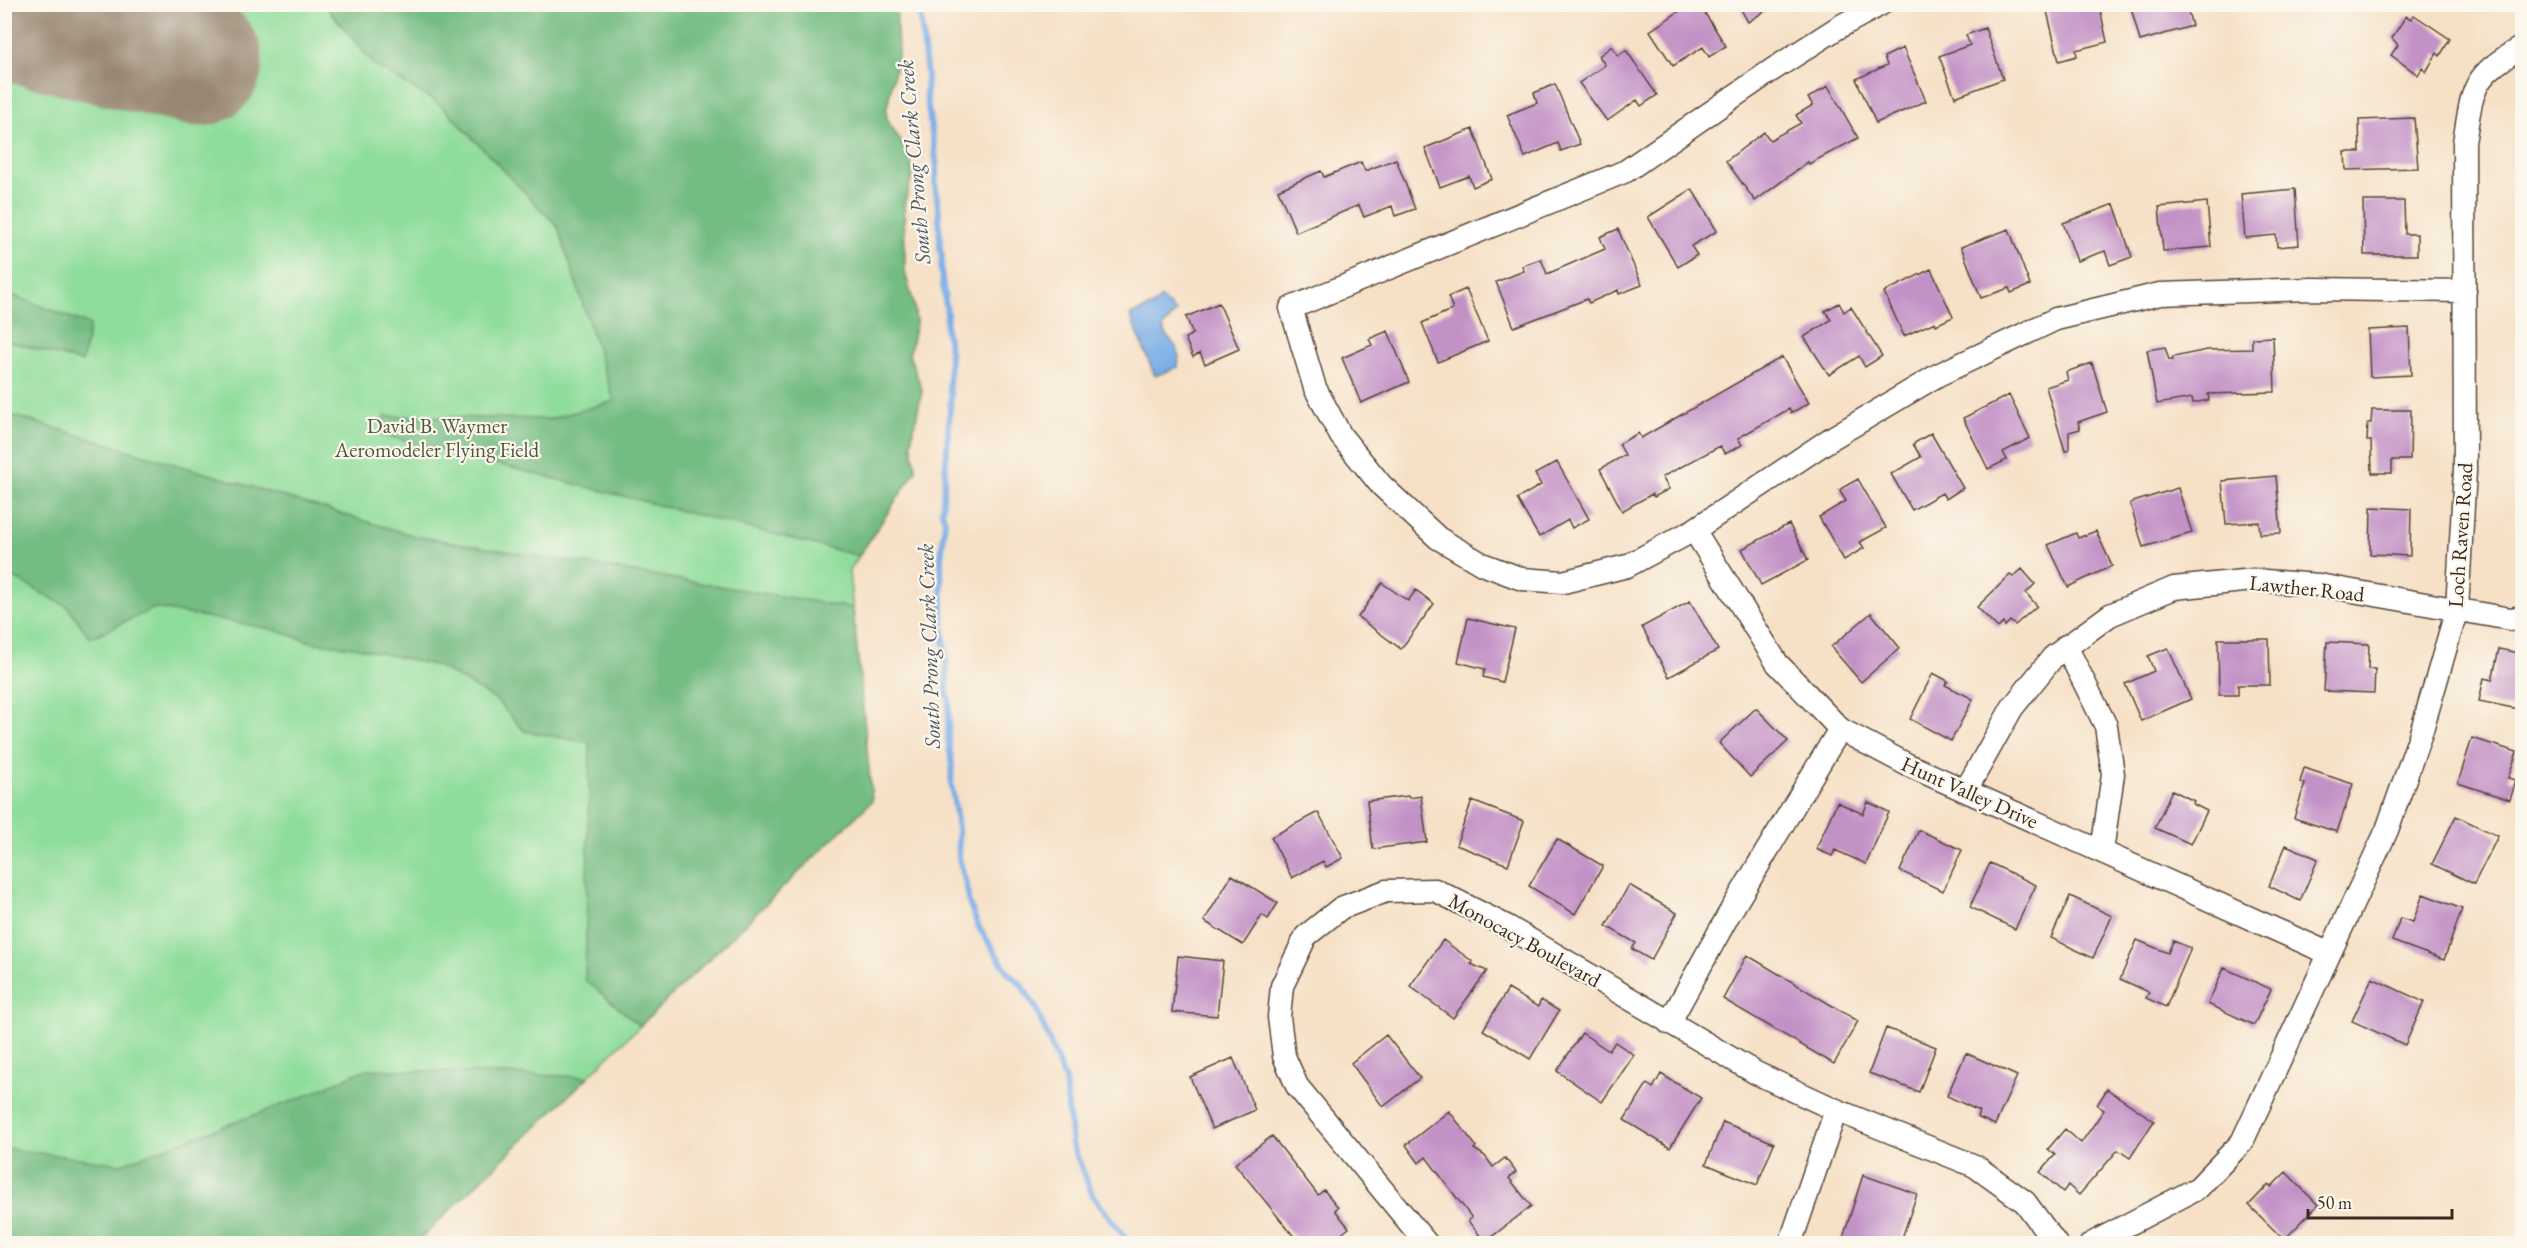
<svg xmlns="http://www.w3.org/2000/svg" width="2527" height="1248" font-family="'EB Garamond',serif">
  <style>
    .green { fill: #8fdd9b; stroke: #65845c; stroke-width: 1.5 }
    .forest { fill: #73bc83; stroke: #577350; stroke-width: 1.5 }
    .water { fill: #7aaee7; stroke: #5a6c82; stroke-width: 1.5 }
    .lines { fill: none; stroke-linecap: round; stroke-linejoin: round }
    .stream { stroke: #7aaee7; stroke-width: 6 }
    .runway { stroke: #988672; stroke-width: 129 }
    .building { fill: #c291c6 }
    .street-casing { stroke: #574537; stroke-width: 25 }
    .street { stroke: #fff; stroke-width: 22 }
    .labels { text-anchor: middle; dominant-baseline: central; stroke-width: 4.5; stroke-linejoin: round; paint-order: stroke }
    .park-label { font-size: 21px; fill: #50573d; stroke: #fbf7ec }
    .street-label { font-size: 21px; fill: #3b2a1e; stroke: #fbf7ec }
    .water-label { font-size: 22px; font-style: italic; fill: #515864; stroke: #fbf7ec }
  </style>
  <rect width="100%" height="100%" fill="#fbf7ec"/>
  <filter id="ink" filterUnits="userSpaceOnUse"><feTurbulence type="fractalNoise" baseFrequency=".0167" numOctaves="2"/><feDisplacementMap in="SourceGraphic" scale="12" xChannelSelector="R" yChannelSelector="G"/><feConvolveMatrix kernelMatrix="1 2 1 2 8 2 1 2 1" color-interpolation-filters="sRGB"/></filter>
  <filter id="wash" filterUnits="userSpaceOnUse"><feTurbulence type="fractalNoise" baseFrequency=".008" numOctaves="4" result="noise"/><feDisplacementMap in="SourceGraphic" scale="24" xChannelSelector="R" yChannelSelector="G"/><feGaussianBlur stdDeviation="1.35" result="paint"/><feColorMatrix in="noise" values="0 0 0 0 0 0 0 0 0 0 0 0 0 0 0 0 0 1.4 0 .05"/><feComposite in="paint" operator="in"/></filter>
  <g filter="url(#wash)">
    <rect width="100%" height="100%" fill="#f6e1c7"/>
    <!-- green -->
    <path class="green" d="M5,5H896L898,55L886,111L887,120L905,148L912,166V177L904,204L905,273L914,305L916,323L909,355L922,390L911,442L916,470L849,571L872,801L416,1243L5,1244Z"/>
    <!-- forest -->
    <path class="forest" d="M325,5H896L898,55L886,111L887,120L905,148L912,166V177L904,204L905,273L914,305L916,323L909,355L922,390L911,442L916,470L859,556L382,435L385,416L550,419L614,401L558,227L441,105L374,65Z
      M4,292L90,325L82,362L5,340Z
      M5,413L415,536L853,608L872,801L640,1026L585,980L590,743L524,731L495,699L438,666L354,647L315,643L271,629L155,608L90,638L68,607L5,573Z
      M366,1069L588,1077L416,1243H5V1148L121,1164L303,1097Z"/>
    <!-- water -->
    <path class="water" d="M1161,298L1176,312L1163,327C1168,346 1182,340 1178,367L1155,376L1130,315L1153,306Z"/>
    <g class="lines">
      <!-- stream -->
      <path class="stream" d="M917,4L921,20L927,78L926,94L937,167L935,183L939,212L940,249L942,256L941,271L947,314L946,330L950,351L949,389L951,396L942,513L945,520L941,559L942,626L946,655L947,693L949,699L948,738L952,766L951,782L958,828L959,858L968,892V900L978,926L1009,974L1021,984L1036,1008L1065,1080L1072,1144L1093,1196L1130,1244"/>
      <!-- runway -->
      <path class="runway" d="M4,15L198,62"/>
    </g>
    <g id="blocks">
      <!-- building -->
      <path class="building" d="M1690,4H1699L1726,46L1709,57L1703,47L1673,66L1650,31Z
        M1738,4H1776L1748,22Z
        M2059,4H2099L2107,42L2076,50L2077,56L2059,61L2046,7Z
        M2130,4H2186L2192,26L2140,41Z
        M2414,15L2450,39L2440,56L2437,53L2426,72L2422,68L2418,75L2391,55L2398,45L2392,38L2406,16L2411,19Z
        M1985,28L2003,79L1955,97L1939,56L1970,45L1966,35Z
        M1612,46L1618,56L1626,50L1657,95L1641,106L1637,100L1607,121L1579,83L1605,65L1599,56Z
        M1903,48L1926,101L1876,123L1856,79L1887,65L1884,57Z
        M1555,84L1580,144L1561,151L1558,143L1525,157L1507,115L1537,103L1534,93Z
        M1828,86L1858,138L1809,164L1808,162L1755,201L1726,161L1764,132L1770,140L1801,123L1796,115L1813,105L1808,98Z
        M2414,118L2418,168L2346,170L2345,152H2360L2359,120Z
        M1473,129L1492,179L1473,187L1469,176L1440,187L1425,148Z
        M1396,159L1415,209L1395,216L1392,206L1364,217L1359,205L1296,232L1278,190L1321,171L1324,177L1361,162L1365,171Z
        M1692,189L1717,231L1691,246L1697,255L1678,267L1648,217Z
        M2295,189L2299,245L2277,247L2276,235L2245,238L2241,194Z
        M2363,201H2404L2405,234H2417V255H2364Z
        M2207,202L2211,247L2163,251L2159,207Z
        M2114,204L2132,257L2110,265L2105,251L2077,261L2063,223Z
        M1618,229L1642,285L1619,294L1618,290L1589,303L1587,299L1514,327L1496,282L1524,271L1522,266L1541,259L1547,274L1605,249L1600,237Z
        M2009,229L2030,285L2011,293L2009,288L1981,298L1961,247Z
        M1931,269L1953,317L1936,325L1935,322L1904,336L1884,292Z
        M1466,289L1488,341L1438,362L1422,323L1453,309L1448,297Z
        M1219,303L1239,349L1205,364L1200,353L1193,357L1185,338L1193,334L1186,317Z
        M1839,303L1844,312L1851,307L1882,356L1865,367L1859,356L1829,375L1804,337L1831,320L1825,311Z
        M2409,328L2411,375L2370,377L2368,330Z
        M1388,331L1409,382L1361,403L1342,358L1372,345L1369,339Z
        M2273,337L2275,392L2208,394L2209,400L2193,403L2192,398L2157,404L2147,350L2165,347L2169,360H2173V357L2207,350L2252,349V338Z
        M1782,357L1809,403L1791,413L1789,409L1738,438L1742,445L1725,454L1720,446L1662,477L1669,489L1654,497L1652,494L1622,511L1600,469L1625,455L1619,444L1638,433L1641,438Z
        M2092,363L2107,412L2078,422L2080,429L2069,432V450L2065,451L2046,387L2068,380L2066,372Z
        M2009,395L2030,438L2003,452L2007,460L1988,469L1963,418Z
        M2372,410H2411L2410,460H2392V473H2372L2371,441H2367L2368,423H2371Z
        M1931,433L1963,488L1946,499L1942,493L1912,510L1891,474L1921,457L1913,444Z
        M1557,462L1589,519L1572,528L1568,520L1539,537L1517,499L1541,485L1535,474Z
        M2276,476L2281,533L2260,534L2259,522L2226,524L2222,481Z
        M1858,479L1886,528L1860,542L1864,548L1844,560L1819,517L1846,501L1839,490Z
        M2178,488L2192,533L2143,547L2130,503Z
        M2371,507L2411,509L2410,556L2370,554Z
        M1789,524L1808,560L1761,585L1742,549Z
        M2096,531L2112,566L2068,587L2048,545L2076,533L2078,538Z
        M2022,569L2035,584L2026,593L2037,606L2015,625L2010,621L2005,626L2003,623L1998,628L1977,607L2010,575L2013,577Z
        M1382,583L1408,601L1416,590L1434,604L1401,649L1358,617Z
        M1690,601L1718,650L1669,677L1642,627Z
        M1871,613L1900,648L1861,682L1831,647Z
        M1468,618L1515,629L1502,682L1483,677L1485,669L1458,662Z
        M2218,639H2269L2270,685H2238V695H2219Z
        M2327,642L2369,644L2368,669H2375L2374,693L2324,691Z
        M2168,648L2191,699L2141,721L2125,684L2154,671L2148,656Z
        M2499,649L2523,654V710L2479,701L2484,678L2492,680Z
        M1933,673L1948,681L1945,685L1973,699L1951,741L1910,719Z
        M1756,708L1788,741L1750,777L1719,743Z
        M2472,738L2517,752L2508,778L2516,780L2510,800L2458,783Z
        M2304,768L2353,784L2337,832L2294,818L2305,784L2300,782Z
        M2172,790L2194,801L2193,804L2207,811L2191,844L2155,828Z
        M1408,796L1409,798L1421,796L1427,842L1373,849L1367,801Z
        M1472,801L1524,821L1508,865L1456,845Z
        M1837,802L1863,814L1868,802L1889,812L1866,864L1835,850L1832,856L1816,849Z
        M1318,812L1343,858L1326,867L1323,861L1292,878L1271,837Z
        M2456,816L2498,836L2474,884L2432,864Z
        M1919,830L1962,850L1943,891L1900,871Z
        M1557,839L1603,866L1575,914L1529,886Z
        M2286,845L2318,859L2300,901L2269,886Z
        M1990,863L2036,885L2015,929L1970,907Z
        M1232,875L1278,903L1268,919L1262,915L1243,945L1204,921Z
        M1629,885L1677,913L1651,960L1632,949L1636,943L1606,926Z
        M2423,894L2462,909L2444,960L2392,941L2400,918L2413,922Z
        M2070,896L2112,916L2093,958L2051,938Z
        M1443,940L1472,961L1471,964L1487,971L1453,1018L1410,986Z
        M2137,940L2168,953L2173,941L2191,948L2166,1007L2146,998L2149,992L2120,979Z
        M1747,955L1858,1021L1834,1064L1723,999Z
        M1178,956L1223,961L1217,1016L1172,1012Z
        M2224,968L2271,989L2254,1025L2208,1004Z
        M2372,978L2424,1002L2405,1045L2352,1021Z
        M1508,989L1538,1007L1541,1000L1559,1011L1530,1059L1483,1030Z
        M1886,1028L1936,1047L1919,1092L1869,1073Z
        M1582,1033L1609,1051L1615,1042L1634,1055L1602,1102L1557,1071Z
        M1386,1035L1420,1078L1383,1107L1351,1063Z
        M1966,1053L2017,1076L1995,1125L1977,1117L1979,1111L1947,1096Z
        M1233,1058L1255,1110L1212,1129L1190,1077Z
        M1661,1074L1701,1098L1670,1148L1624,1120L1647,1084L1653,1088Z
        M2107,1089L2154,1121L2130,1158L2118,1150L2079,1195L2068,1185L2063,1192L2040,1172L2055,1155L2048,1149L2065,1129L2081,1143L2104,1110L2097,1105Z
        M1449,1111L1476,1146L1474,1149L1485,1156L1493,1167L1505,1158L1516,1172L1509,1178L1531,1206L1485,1242L1468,1221L1472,1218L1426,1157L1419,1163L1406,1145Z
        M1723,1122L1774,1143L1757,1185L1706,1164Z
        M1272,1136L1318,1195L1324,1190L1338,1207L1335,1210L1349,1228L1329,1244H1300L1235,1164Z
        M2286,1172L2318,1205L2284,1240L2249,1205L2269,1184L2271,1187Z
        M1863,1175L1917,1194L1900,1244H1841Z"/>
    </g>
  </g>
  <g filter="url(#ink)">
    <use href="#blocks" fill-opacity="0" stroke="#574537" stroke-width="1.5"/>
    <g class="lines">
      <!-- street casing -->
      <g class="street-casing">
        <path id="street" d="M1881,4L1839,27L1772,70L1626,171L1291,308L1315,388L1341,436L1381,485L1438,538L1482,564L1522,579L1563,582L1627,566L1694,530L1832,438L1938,375L2056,319L2160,294L2312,289L2465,291
          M1694,530L1777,663L1840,729L1908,765L2328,953
          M2066,646L2106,726L2113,774L2102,851
          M1966,790L2012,708L2053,657L2110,615L2174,588L2253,580L2319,585L2510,619L2522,617
          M1669,1023L1729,914L1840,729
          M1427,1244L1297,1086L1284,1056L1279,1017L1282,986L1306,936L1341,908L1386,891L1435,890L1508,927L1756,1073L1836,1110L1975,1166L2025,1202L2056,1244
          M1790,1244L1836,1110
          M2091,1244L2198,1188L2242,1142L2387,830L2421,733L2457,609L2465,471L2464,143C2473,87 2471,77 2522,47"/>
      </g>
      <!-- street -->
      <use href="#street" class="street"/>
    </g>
  </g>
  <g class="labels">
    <!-- park labels -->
    <g class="park-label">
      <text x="437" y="425">David B. Waymer<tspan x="437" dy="24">Aeromodeler Flying Field</tspan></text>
    </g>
    <!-- street labels -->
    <g class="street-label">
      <text transform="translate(2460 535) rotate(-86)">Loch Raven Road</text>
      <text transform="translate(2307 588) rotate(6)">Lawther Road</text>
      <text transform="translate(1970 792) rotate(24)">Hunt Valley Drive</text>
      <text transform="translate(1525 940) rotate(29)">Monocacy Boulevard</text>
    </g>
    <!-- water labels -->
    <g class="water-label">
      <text transform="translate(914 162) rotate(-95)">South Prong Clark Creek</text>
      <text transform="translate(929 646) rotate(-92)">South Prong Clark Creek</text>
    </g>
  </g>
  <!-- margin -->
  <rect width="2527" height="1248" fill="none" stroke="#fbf7ec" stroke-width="24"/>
  <!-- scale -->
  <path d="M2308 1209v9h144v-9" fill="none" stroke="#3b2a1e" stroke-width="3"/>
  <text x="2317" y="1209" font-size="18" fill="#3b2a1e" stroke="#fbf7ec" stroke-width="4.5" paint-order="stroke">50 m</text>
</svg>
